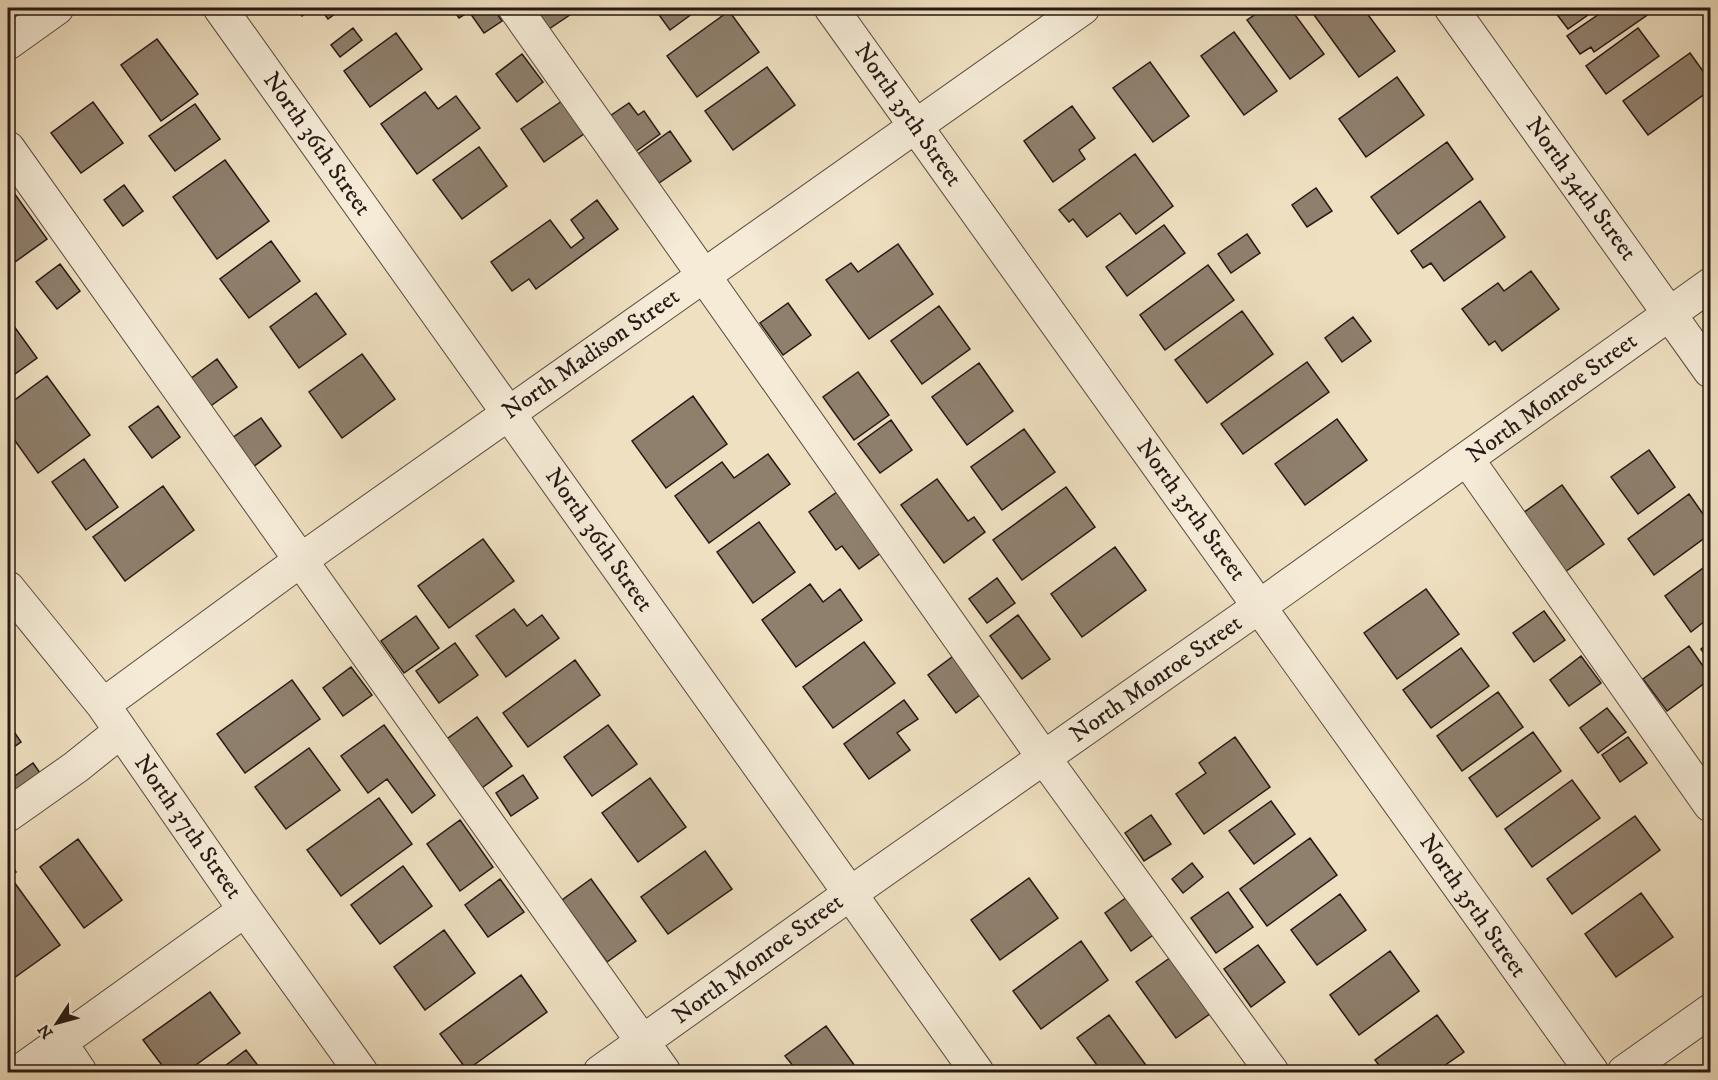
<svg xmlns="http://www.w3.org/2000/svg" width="1718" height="1080" font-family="'IM FELL DW Pica',serif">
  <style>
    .building { fill: #8f806e; stroke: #261914; stroke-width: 1.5 }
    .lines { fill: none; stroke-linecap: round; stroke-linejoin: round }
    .minor-casing { stroke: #584b3f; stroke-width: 35 }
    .minor { stroke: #f5ebd7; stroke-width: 33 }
    .labels { text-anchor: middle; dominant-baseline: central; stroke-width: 6; stroke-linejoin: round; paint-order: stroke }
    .street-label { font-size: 24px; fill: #261914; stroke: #f5ebd7 }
  </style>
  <rect width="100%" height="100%" fill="#efe0c1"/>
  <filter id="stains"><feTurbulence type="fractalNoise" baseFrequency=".00333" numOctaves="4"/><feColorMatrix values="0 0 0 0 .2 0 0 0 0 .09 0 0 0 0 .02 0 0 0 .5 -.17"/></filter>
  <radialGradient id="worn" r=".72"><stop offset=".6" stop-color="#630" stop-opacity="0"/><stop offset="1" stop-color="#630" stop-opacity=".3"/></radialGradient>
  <!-- building -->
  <path class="building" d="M296,8H313L302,16Z
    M320,8H343L328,19Z
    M452,8H475L459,18Z
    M478,8H493L502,21L484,33L470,13Z
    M534,8H580L549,29Z
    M654,8H700L670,30Z
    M1265,8H1290L1324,54L1290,79L1247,20Z
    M1309,8H1363L1395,51L1359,77Z
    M1552,8H1598L1568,29Z
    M1608,8H1656V9L1594,52L1591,47L1580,54L1567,36Z
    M729,11L759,52L697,97L667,56Z
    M353,28L362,40L340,57L331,45Z
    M1638,28L1659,56L1606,94L1586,66Z
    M1234,32L1277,91L1244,115L1201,56Z
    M396,33L422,69L370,107L344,71Z
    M157,39L198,94L161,121L121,65Z
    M1690,53L1710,81V90L1648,135L1623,101Z
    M522,54L543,82L517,102L496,74Z
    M1150,62L1189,116L1153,142L1113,88Z
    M767,67L795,105L733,150L705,111Z
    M1397,77L1424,115L1366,157L1339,119Z
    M425,92L438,109L456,96L480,128L417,174L381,124Z
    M565,99L588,131L544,162L521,129Z
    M93,102L123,143L81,173L51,133Z
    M629,103L638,115L644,111L660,134L635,152L610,116Z
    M195,104L220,139L175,171L149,136Z
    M1072,106L1095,138L1079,150L1085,159L1053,182L1024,141Z
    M670,131L691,161L659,183L638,154Z
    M1447,142L1473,179L1398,234L1371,197Z
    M479,147L507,186L462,219L433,180Z
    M1135,154L1173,206L1136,234L1120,213L1087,237L1073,219L1069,222L1059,210Z
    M225,160L269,221L217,259L173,197Z
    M124,185L143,211L123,226L104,200Z
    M9,186L47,239L15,262L8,253V187Z
    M1316,188L1332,211L1307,227L1292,205Z
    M597,200L618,229L536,289L529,279L512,291L491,262L550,220L571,248L584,238L571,220Z
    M1480,201L1505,237L1444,281L1431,263L1423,268L1411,251Z
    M1164,225L1185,253L1127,296L1106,267Z
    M1247,234L1260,253L1231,273L1218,254Z
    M271,241L300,281L249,318L220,279Z
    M898,244L933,294L869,339L826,280L851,263L858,272Z
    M60,264L80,291L57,309L36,282Z
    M1208,265L1234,300L1165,350L1140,315Z
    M1531,271L1559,309L1502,351L1495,341L1489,345L1462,309L1498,283L1504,291Z
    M316,293L346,334L299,368L270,327Z
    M788,303L811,335L783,355L760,323Z
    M939,306L970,349L922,384L891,341Z
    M1242,311L1273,354L1207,403L1175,360Z
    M1353,317L1371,341L1342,362L1325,338Z
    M8,318L37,358L8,379Z
    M362,354L395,399L342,438L309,392Z
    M217,359L237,387L205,410L186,382Z
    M1307,362L1329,392L1243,454L1221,424Z
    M979,363L1013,411L967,445L932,397Z
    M858,372L889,415L854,440L823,397Z
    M47,376L90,435L38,473L8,431V405Z
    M693,396L727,444L666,488L632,441Z
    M158,406L180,437L152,458L129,427Z
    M261,418L281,446L253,467L232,438Z
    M1337,419L1367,460L1305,505L1275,464Z
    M891,420L912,450L880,473L858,444Z
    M1024,429L1055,472L1002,510L971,467Z
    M1649,450L1675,487L1638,514L1611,477Z
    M768,454L790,484L709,543L675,496L722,462L734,478Z
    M84,459L118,507L86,530L52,482Z
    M937,479L968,521L974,517L985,532L944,563L901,505Z
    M1562,485L1604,544L1565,572L1523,513Z
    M163,486L194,530L125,581L93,537Z
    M1066,487L1095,527L1022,580L993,540Z
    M841,489L885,550L859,569L842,546L836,550L809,512Z
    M1689,494L1710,524V534L1654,575L1628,539Z
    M759,522L795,572L753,603L717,552Z
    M483,539L514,581L449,628L418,586Z
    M1115,547L1146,590L1082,637L1051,594Z
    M1710,563V617L1691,632L1665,596Z
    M997,578L1015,603L987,623L969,599Z
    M810,584L823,602L840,589L862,620L796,667L762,620Z
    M1426,589L1459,634L1397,679L1364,633Z
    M514,609L527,626L542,615L559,638L506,677L476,636Z
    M1544,611L1565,640L1534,662L1513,633Z
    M1018,615L1050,659L1022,679L990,636Z
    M416,616L439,648L404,673L381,641Z
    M1710,641V662L1701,649Z
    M864,642L895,683L833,728L803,687Z
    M455,643L478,675L439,703L416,671Z
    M1689,646L1710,676V679L1667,711L1643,679Z
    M1461,648L1489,686L1431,728L1403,690Z
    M960,651L988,689L956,713L928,675Z
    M1581,656L1601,683L1569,706L1550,680Z
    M575,660L600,695L528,747L503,713Z
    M351,667L372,695L343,716L323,688Z
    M292,680L320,719L245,773L217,734Z
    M1498,692L1523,727L1462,771L1437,736Z
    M904,700L918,719L897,733L910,750L869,779L844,744Z
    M1607,708L1626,732L1598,753L1580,728Z
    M477,717L512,766L479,790L444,741Z
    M8,723L21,742L8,751Z
    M384,725L435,795L412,813L387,779L368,793L341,756Z
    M608,725L637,764L592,796L564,757Z
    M1533,732L1561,771L1497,817L1469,778Z
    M1235,737L1270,787L1204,834L1176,794L1206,773L1199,763Z
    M1628,737L1647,763L1620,782L1602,755Z
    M309,748L340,790L286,829L255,787Z
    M33,763L45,780L19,799L8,781Z
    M523,775L538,798L511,816L496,793Z
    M650,778L686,827L638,862L602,813Z
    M1572,780L1600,818L1532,867L1505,829Z
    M379,798L412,844L341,896L307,850Z
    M1271,801L1295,834L1254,864L1229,831Z
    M1151,815L1171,844L1144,861L1125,833Z
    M1635,816L1660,850L1572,914L1547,879Z
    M460,820L493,867L460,891L427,844Z
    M1310,838L1337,875L1267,926L1240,889Z
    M78,839L122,900L84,928L40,867Z
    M705,851L732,889L668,934L641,897Z
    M8,859L16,872L8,878Z
    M1192,863L1203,877L1183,893L1172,879Z
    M403,866L432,906L380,944L351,905Z
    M1029,878L1058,918L1000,960L971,920Z
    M500,879L524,912L488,937L465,905Z
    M591,879L636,941L607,962L562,900Z
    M14,882L60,945L14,978L8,969V886Z
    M1228,892L1253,927L1216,953L1191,918Z
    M1641,893L1673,937L1616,977L1585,934Z
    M1340,894L1366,930L1317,965L1291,930Z
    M1127,897L1153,935L1131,951L1105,913Z
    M444,930L475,973L425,1010L394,967Z
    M1081,941L1108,980L1041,1029L1013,991Z
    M1258,945L1285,982L1251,1007L1224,969Z
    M1390,951L1419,991L1359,1035L1330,995Z
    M1174,955L1214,1011L1176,1038L1136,982Z
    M521,975L547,1012L467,1070L440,1034Z
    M210,992L240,1033L186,1072H167L143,1040Z
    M1109,1015L1151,1072H1102L1077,1038Z
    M1437,1015L1464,1052L1435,1072H1384L1375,1060Z
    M826,1026L855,1066L846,1072H798L785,1056Z
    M246,1050L263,1072H217Z"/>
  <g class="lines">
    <!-- minor casing -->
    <g class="minor-casing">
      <path id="minor" d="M220,8L977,1072
        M515,8L1044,758L1272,1072
        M831,8L1592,1072
        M1451,8L1710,371
        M8,43L57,8
        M8,148L664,1072
        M1467,459L1710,805
        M8,588L103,705L245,910L361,1072
        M103,705L301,560L1083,8
        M8,815L76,767L121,731
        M60,1042L80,1072
        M19,1072L245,910
        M600,1072L851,893L1260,606L1710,285
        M1624,1072L1710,1011"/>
    </g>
    <!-- minor -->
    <use href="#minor" class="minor"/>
  </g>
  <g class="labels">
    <!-- street labels -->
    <g class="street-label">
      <text transform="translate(908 115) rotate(55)">North 35th Street</text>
      <text transform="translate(317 144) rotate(55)">North 36th Street</text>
      <text transform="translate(1581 189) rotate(54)">North 34th Street</text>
      <text transform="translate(591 354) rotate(-35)">North Madison Street</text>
      <text transform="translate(1552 398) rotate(-36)">North Monroe Street</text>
      <text transform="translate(1191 510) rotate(54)">North 35th Street</text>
      <text transform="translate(599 540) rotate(55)">North 36th Street</text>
      <text transform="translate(1156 679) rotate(-35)">North Monroe Street</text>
      <text transform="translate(188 827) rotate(55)">North 37th Street</text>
      <text transform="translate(1473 906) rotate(55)">North 35th Street</text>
      <text transform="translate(758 959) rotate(-36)">North Monroe Street</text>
    </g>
  </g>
  <!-- margin -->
  <rect width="1718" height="1080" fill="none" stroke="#efe0c1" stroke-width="30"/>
  <rect x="9" y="9" width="1700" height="1062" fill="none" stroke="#261914" stroke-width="3"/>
  <rect x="15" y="15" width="1688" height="1050" fill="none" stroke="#261914" stroke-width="1.5"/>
  <!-- north arrow -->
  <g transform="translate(57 1023) rotate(234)" stroke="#f5ebd7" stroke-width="4.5" paint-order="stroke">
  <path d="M0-4.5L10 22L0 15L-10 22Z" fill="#261914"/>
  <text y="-9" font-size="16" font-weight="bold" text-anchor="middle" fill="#261914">N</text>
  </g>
  <rect width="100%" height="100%" filter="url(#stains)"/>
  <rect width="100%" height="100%" fill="url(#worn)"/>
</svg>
